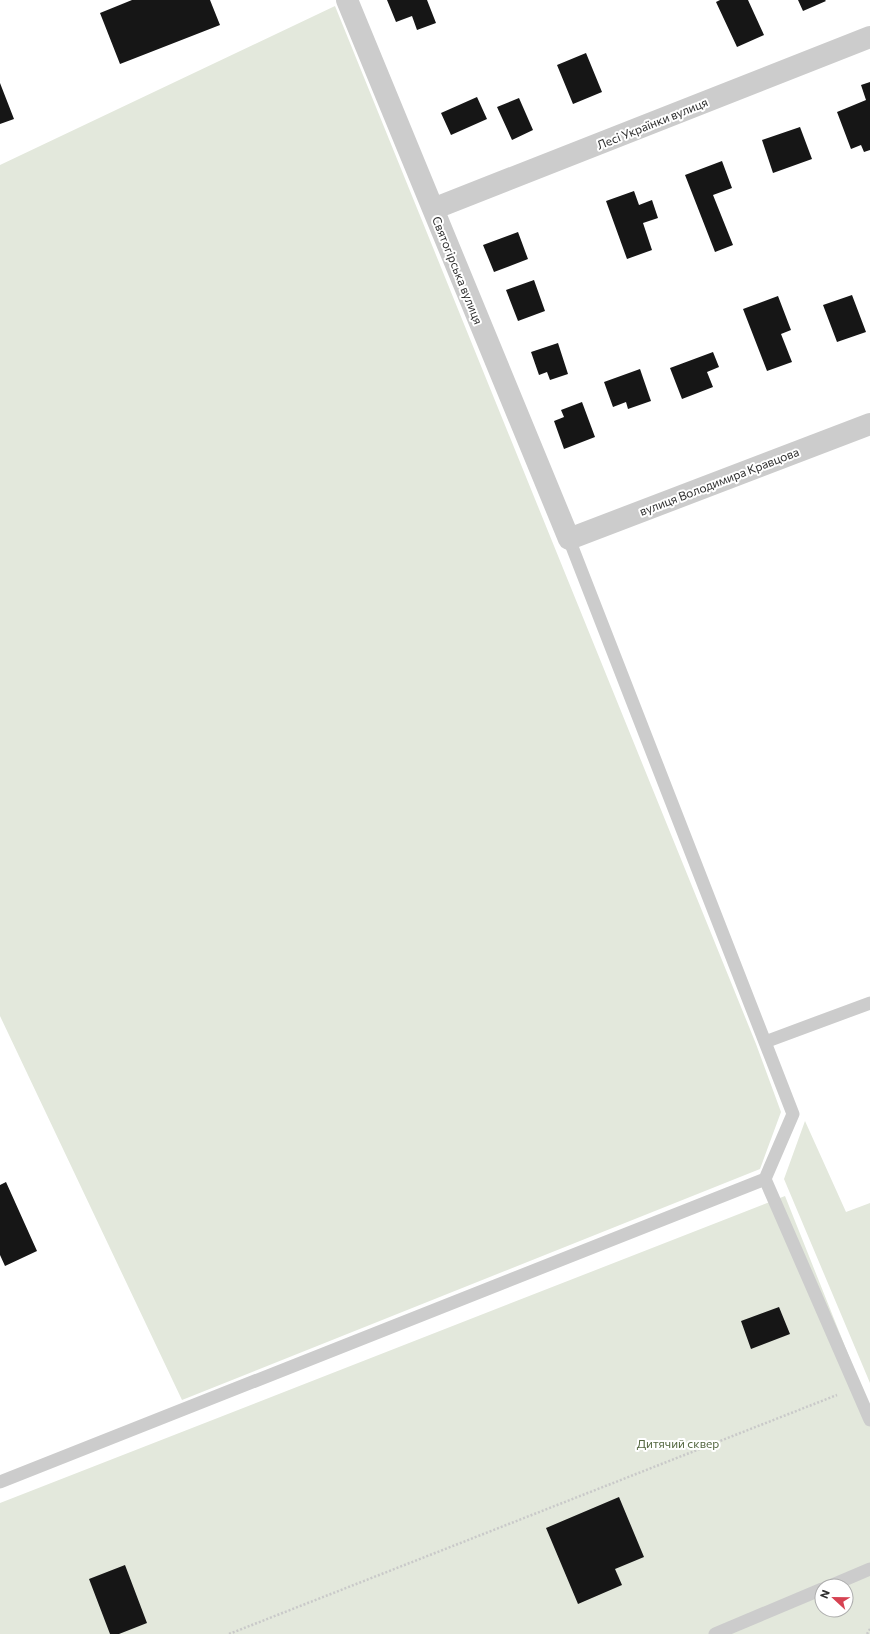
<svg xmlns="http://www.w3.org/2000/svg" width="870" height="1634" font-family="Commissioner,sans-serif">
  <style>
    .green { fill: #e3e8dc; fill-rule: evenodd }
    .building { fill: #161616 }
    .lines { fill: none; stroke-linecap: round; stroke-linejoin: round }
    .path { stroke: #c9c9c9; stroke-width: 2.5; stroke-dasharray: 2 2; stroke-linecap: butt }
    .service { stroke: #ccc; stroke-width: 13 }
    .minor { stroke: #ccc; stroke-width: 22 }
    .labels { text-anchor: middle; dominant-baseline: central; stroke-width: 4; stroke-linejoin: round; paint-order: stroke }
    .street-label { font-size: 12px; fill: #2f2f2f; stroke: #fff }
    .park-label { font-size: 12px; fill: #546740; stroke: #fff }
  </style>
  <rect width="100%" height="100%" fill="#fff"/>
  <!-- green -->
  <path class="green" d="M335,6L756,1044L781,1112L760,1169L182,1400L0,1016V165Z
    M805,1121L846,1212L870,1203V1383L784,1179Z
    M785,1196L870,1409V1634H0V1503ZM822,1586H846V1610H822Z"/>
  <!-- building -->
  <path class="building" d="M132,0H210L220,25L120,64L100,13Z
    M387,0H427L436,23L417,30L412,16L396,22Z
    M720,0H748L764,35L737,47L716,2Z
    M798,0H825L826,1L803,11Z
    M586,53L602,92L573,104L557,65Z
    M870,82V150L864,152L861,145L851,149L837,112L866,100L861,85Z
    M0,83L14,119L0,124Z
    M477,97L487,119L451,135L441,113Z
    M519,98L533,130L512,140L497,107Z
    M800,127L812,159L773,173L762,140Z
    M722,161L732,188L713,195L733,245L715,252L685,175Z
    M634,191L639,205L652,200L658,218L643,223L652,250L627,259L606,201Z
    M518,232L528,259L494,272L483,245Z
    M534,280L545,311L518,321L506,290Z
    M852,295L866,332L837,342L823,305Z
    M778,296L791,330L781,334L792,362L767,371L743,309Z
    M558,343L568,374L550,380L547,372L539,375L531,352Z
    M713,352L719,367L707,372L713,387L682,399L670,368Z
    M640,369L651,401L628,409L626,402L613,407L604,382Z
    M582,402L595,437L564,449L554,421L564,417L561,410Z
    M6,1182L37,1251L5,1266L0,1255V1185Z
    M779,1307L790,1334L751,1349L741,1321Z
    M619,1497L644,1557L615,1569L622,1585L578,1604L546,1528Z
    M125,1565L147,1623L119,1634H110L89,1579Z"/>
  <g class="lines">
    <!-- path -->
    <path class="path" d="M229,1634L837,1395
      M867,1634L870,1629"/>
    <!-- service -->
    <path class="service" d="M569,539L793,1114L765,1179
      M765,1042L870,1003
      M0,1482L765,1179L870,1420
      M830,1586L870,1569
      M715,1634L822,1589"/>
    <!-- minor -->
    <path class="minor" d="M347,0L569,539L870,424
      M433,209L870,37"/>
  </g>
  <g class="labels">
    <!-- street labels -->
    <g class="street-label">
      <text transform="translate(652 123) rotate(-22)">Лесі Українки вулиця</text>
      <text transform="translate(458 270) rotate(68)">Святогірська вулиця</text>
      <text transform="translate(719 481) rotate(-21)">вулиця Володимира Кравцова</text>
    </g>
    <!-- park labels -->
    <g class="park-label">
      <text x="678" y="1443">Дитячий сквер</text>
    </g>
  </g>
  <!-- north arrow -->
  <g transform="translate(834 1598) rotate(292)"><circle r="19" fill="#ffffff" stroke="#acacac"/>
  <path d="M0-3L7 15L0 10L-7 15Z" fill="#d64252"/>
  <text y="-6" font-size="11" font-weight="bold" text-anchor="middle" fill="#2f2f2f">N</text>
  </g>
</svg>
